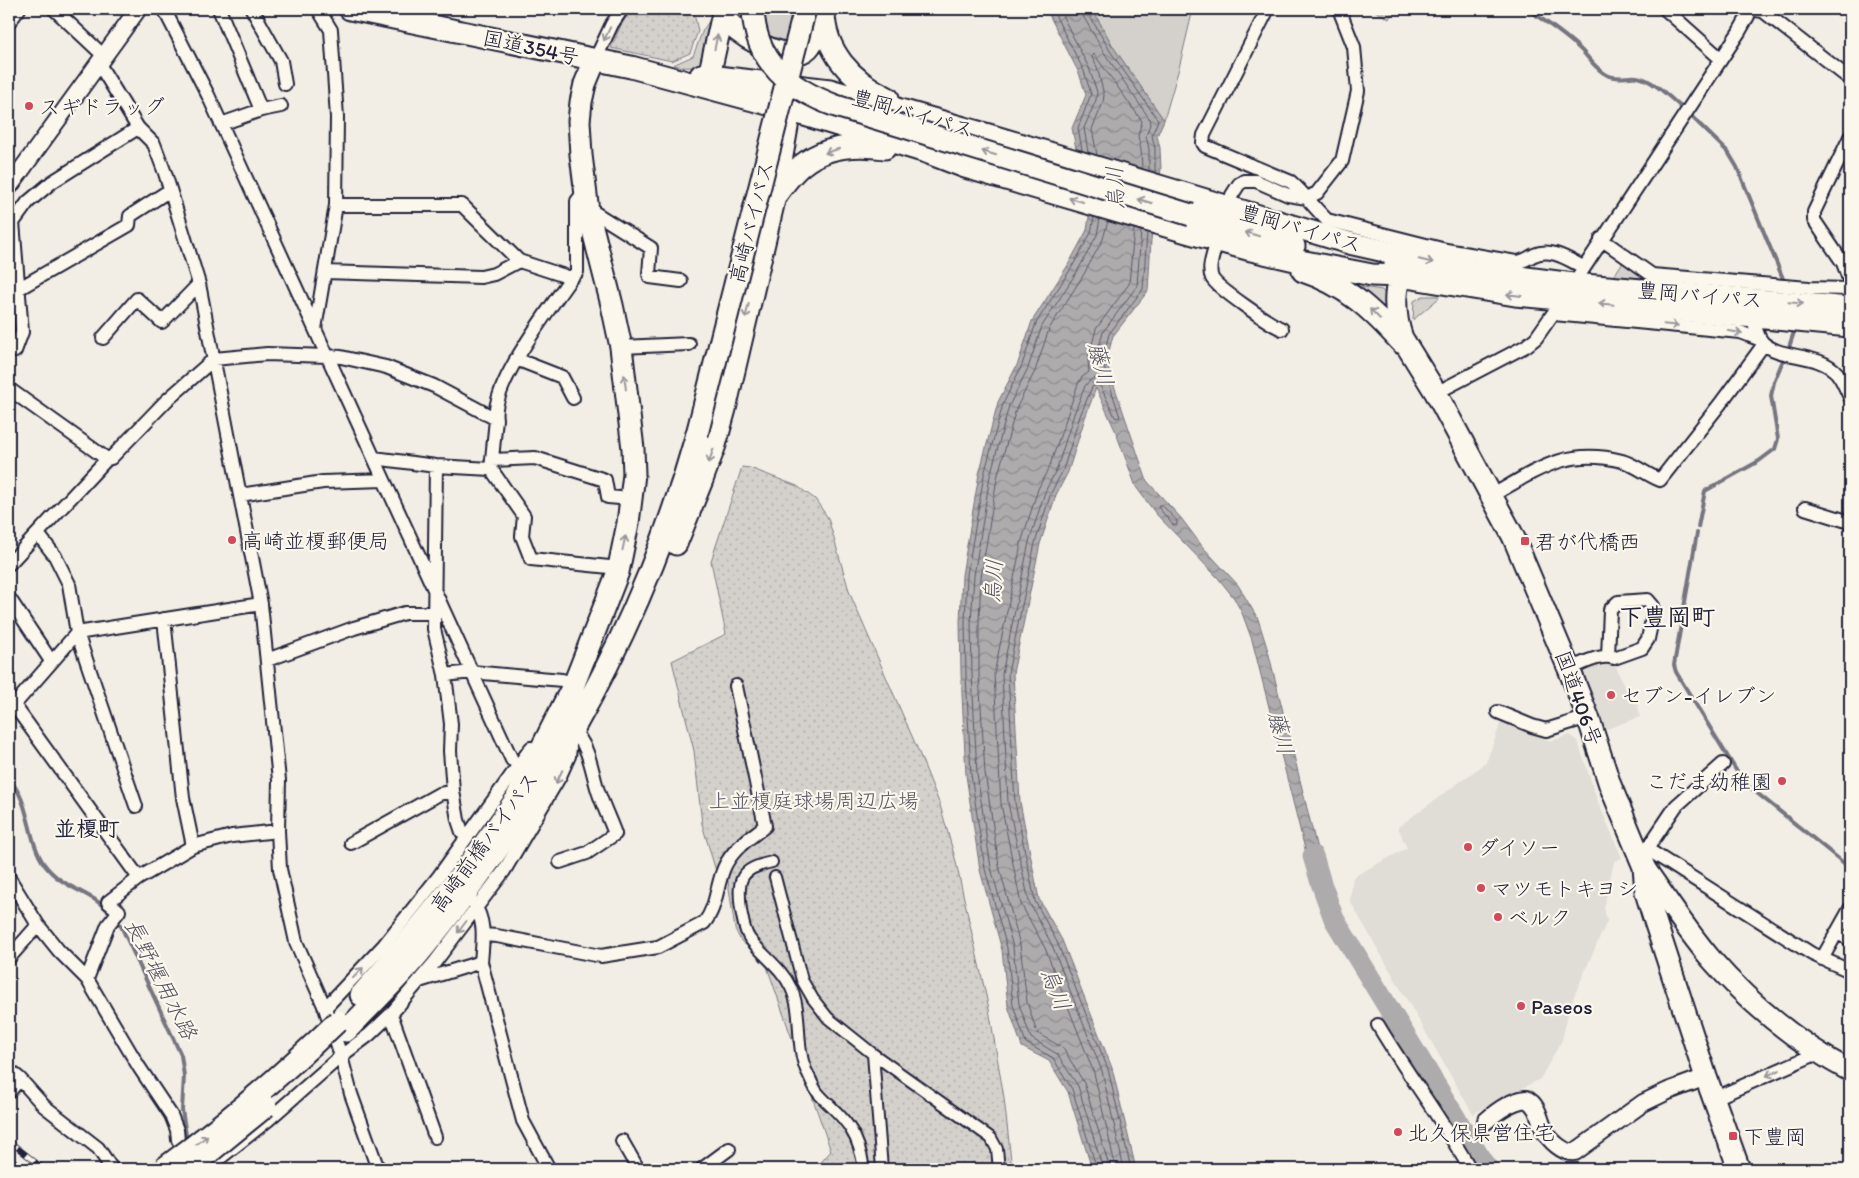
<svg xmlns="http://www.w3.org/2000/svg" width="1859" height="1178" font-family="Itim,'Klee One',sans-serif">
  <style>
    .built { fill: #e0dcd6 }
    .grass { fill: #d4d1cc; stroke: #7b7a84 }
    .park { fill: url(#park-dots); stroke: #7b7a84 }
    .water { fill: url(#water-waves); stroke: #76747f }
    .lines { fill: none; stroke-linecap: round; stroke-linejoin: round }
    .shore { stroke: #5a5969; stroke-width: 1 }
    .stream { stroke: #76747f; stroke-width: 4 }
    .river { stroke: #aeabad; stroke-width: 21 }
    .pedestrian-casing { stroke: #22223b; stroke-width: 14 }
    .minor-casing { stroke: #22223b; stroke-width: 16 }
    .tertiary-casing { stroke: #22223b; stroke-width: 20 }
    .primary-casing { stroke: #22223b; stroke-width: 24 }
    .trunk-casing { stroke: #22223b; stroke-width: 25 }
    .pedestrian { stroke: #fbf7ec; stroke-width: 10 }
    .minor { stroke: #fbf7ec; stroke-width: 12 }
    .tertiary { stroke: #fbf7ec; stroke-width: 16 }
    .primary { stroke: #fbf7ec; stroke-width: 20 }
    .trunk { stroke: #fbf7ec; stroke-width: 21 }
    .rail-casing { stroke: #22223b; stroke-width: 5.5 }
    .rail { stroke: #fbf7ec; stroke-width: 4; stroke-dasharray: 11; stroke-linecap: butt }
    .trunk-bridge-casing { stroke: #22223b; stroke-width: 25; stroke-linecap: butt }
    .trunk-bridge { stroke: #fbf7ec; stroke-width: 21 }
    .oneway { stroke: #99979c }
    .poi-dot { fill: #d1495b; stroke: #fbf7ec; stroke-width: 2 }
    .labels { text-anchor: middle; dominant-baseline: central; stroke-width: 4.5; stroke-linejoin: round; paint-order: stroke }
    .street-label { font-size: 21px; fill: #22223b; stroke: #fbf7ec }
    .poi-label { font-size: 21px; fill: #22223b; stroke: #fbf7ec; text-anchor: start }
    .park-label { font-size: 21px; fill: #575766; stroke: #fbf7ec }
    .water-label { font-size: 22px; font-style: italic; fill: #535263; stroke: #fbf7ec }
    .neighbourhood-label { font-size: 22px; font-weight: bold; fill: #22223b; stroke: #fbf7ec }
    .quarter-label { font-size: 24px; font-weight: bold; fill: #22223b; stroke: #fbf7ec }
  </style>
  <defs>
    <pattern id="park-dots" width="8" height="8" patternUnits="userSpaceOnUse" patternTransform="scale(1.25)"><rect width="8" height="8" fill="#d4d1cc"/><path d="M2 2h.1M6 6h.1" fill="none" stroke="#b6b3b0" stroke-width="1.8" stroke-linecap="round"/></pattern>
    <pattern id="water-waves" width="16" height="10" patternUnits="userSpaceOnUse" patternTransform="scale(1.25)"><rect width="16" height="10" fill="#aeabad"/><path d="M0 5q4-4 8 0t8 0" fill="none" stroke="#8d8b8e"/></pattern>
  </defs>
  <rect width="100%" height="100%" fill="#f2eee5"/>
  <filter id="ink" filterUnits="userSpaceOnUse"><feTurbulence type="fractalNoise" baseFrequency=".02" numOctaves="2"/><feDisplacementMap in="SourceGraphic" scale="10" xChannelSelector="R" yChannelSelector="G"/><feConvolveMatrix kernelMatrix="1 2 1 2 8 2 1 2 1" color-interpolation-filters="sRGB"/></filter>
  <g filter="url(#ink)">
    <!-- built -->
    <path class="built" d="M1605,663L1615,664L1625,689L1637,701L1640,717L1604,730L1581,672Z
      M1501,722L1551,741L1570,735L1578,742L1598,802L1622,858L1614,861L1604,908L1607,921L1570,1005L1562,1040L1540,1079L1473,1114L1350,901L1353,877L1407,848L1398,827L1486,763Z"/>
    <!-- grass -->
    <path class="grass" d="M733,9H815L787,48L738,26Z
      M1092,9H1193L1179,68L1164,120L1114,48Z
      M712,17L703,62C696,70 683,67 673,65L693,56L703,30Z
      M1624,260L1641,274L1639,278L1614,276Z
      M1349,285L1382,290L1389,299L1388,319Z
      M1423,296H1438L1439,298L1413,320L1414,301Z"/>
    <!-- park -->
    <path class="park" d="M632,9H693L698,31L690,53L672,61L611,48L621,25Z
      M1372,9H1394L1389,19Z
      M742,467L750,468L797,486L815,499L828,518L850,594L918,750L940,805L955,858L989,1009L1004,1098L1012,1169H818L817,1167L831,1151L765,961L741,941L735,929L727,875L715,868L702,824L694,751L672,661L726,634L711,561Z"/>
    <!-- water -->
    <path class="water" d="M1046,9H1092L1114,48L1164,120L1157,136L1160,148L1161,169L1151,240L1148,291L1113,336L1106,362L1147,481L1181,518L1202,546L1238,585L1258,619L1268,651L1323,873L1321,883L1307,857L1252,640L1242,613L1234,598L1218,578L1156,514L1136,487L1115,430L1096,388L1085,418L1068,472L1056,495L1040,544L1013,673L1020,802L1039,899L1062,940L1112,1068L1136,1169H1092L1068,1092L1049,1061L1022,1047L1008,1006L1002,950L980,870L966,775L961,674L960,622L962,575L979,474L998,402L1018,363L1032,321L1068,265L1087,230L1089,217L1072,128L1086,95L1079,73Z"/>
    <g class="lines">
      <!-- shore -->
      <path class="shore" d="M1052,9L1084,71L1091,94L1078,128L1082,150
        M1059,9L1089,68L1097,92L1096,100L1084,128L1088,152
        M1081,9L1083,16L1105,54L1151,121L1146,136L1149,149V171
        M1088,9V13L1110,51L1158,120L1152,135L1155,149V172
        M1097,155L1092,129L1103,103L1104,95L1097,67L1092,57L1094,54L1142,121L1138,136L1141,150L1142,168
        M1094,217L1091,233L1072,267L1036,323L1022,365L1003,404L984,475L967,575L965,622L966,674L971,774L985,869L1007,948L1013,1005L1026,1043L1053,1058L1072,1089L1097,1169
        M1100,219L1097,235L1078,270L1042,326L1028,368L1009,406L990,476L974,576L971,622L972,674L977,774L991,868L1013,947L1019,1004L1031,1038L1057,1054L1078,1086L1103,1169
        M1108,221L1103,239L1084,274L1049,329L1035,371L1016,409L997,478L981,577L979,622V674L985,773L999,866L1020,945L1027,1002L1037,1033L1063,1048L1084,1083L1110,1169
        M1159,505H1162L1177,521V525H1173L1158,507Z
        M1116,1169L1094,1073L1045,948L1021,904L1001,804L994,674L1022,540L1038,489L1050,465L1078,384L1081,378L1089,372L1088,360L1096,329L1129,284L1134,229
        M1124,1169L1102,1071L1052,945L1029,902L1008,803L1002,674L1029,542L1045,492L1057,468L1074,414L1085,386L1090,380L1099,377L1095,361L1103,332L1137,286L1141,231
        M1131,1169L1108,1069L1057,942L1035,901L1015,803L1008,673L1035,543L1051,493L1063,470L1080,416L1092,387L1097,385L1101,387L1115,417L1117,418L1120,417L1102,361L1109,334L1143,289L1147,233"/>
      <!-- stream -->
      <path class="stream" d="M1527,9C1545,21 1563,33 1579,48C1588,56 1595,69 1607,75C1616,80 1627,76 1637,77C1654,80 1669,97 1681,107
        M1691,116L1728,152L1737,167L1784,281
        M1789,347L1794,332
        M1698,527L1705,491L1759,461L1775,449L1778,439L1771,396L1774,382L1784,358
        M1697,533L1674,665L1676,672L1739,775L1747,785L1850,868
        M9,780C30,799 27,840 44,864C57,882 76,888 94,899C105,906 113,916 121,926L181,1055L184,1076L182,1110L187,1141"/>
      <!-- river -->
      <path class="river" d="M1313,856L1321,883L1334,919L1482,1161L1488,1169"/>
      <!-- pedestrian casing -->
      <g class="pedestrian-casing">
        <path id="pedestrian" d="M772,862C740,869 737,878 741,910C743,920 744,931 750,939C763,956 782,968 791,988C803,1013 795,1044 806,1070C810,1077 813,1087 818,1093C829,1106 843,1115 851,1130C859,1142 862,1156 864,1169
          M775,877L802,980L813,999L828,1018L873,1054L991,1138L997,1149L999,1169
          M873,1054L882,1169"/>
      </g>
      <!-- minor casing -->
      <g class="minor-casing">
        <path id="minor" d="M54,9L104,56
          M164,9L208,95L512,760
          M219,9L261,110
          M252,9L281,61L285,84
          M1268,9L1204,135L1203,143L1205,146L1291,182C1304,193 1314,208 1327,220L1446,250L1516,262C1523,262 1528,258 1534,255C1551,247 1569,260 1583,267
          M1665,9L1721,59
          M1749,9L1763,11L1850,79
          M9,22L19,9
          M420,23L425,9
          M595,60L612,24L622,9
          M99,64L138,128L154,144L165,173L199,284L261,604L279,780L278,831L280,869L296,942L325,1008L341,1056L351,1094L378,1169
          M221,124L261,110L281,106
          M1850,137L1814,212V220L1843,263L1850,261
          M1232,195L1239,184L1244,181H1256L1288,195L1307,198L1317,193L1342,161L1358,91L1354,47L1339,9
          M581,196L577,201V272L571,278C551,307 490,386 496,419L491,469L524,516L522,536L531,559L619,568
          M336,205H462L519,261
          M588,211L597,214L651,248L649,274L650,277L681,281
          M13,222L22,332L15,351
          M9,228L28,202L52,182L138,128
          M1601,239L1652,275L1809,288L1847,289L1850,286
          M1214,251C1212,259 1208,269 1212,278C1217,288 1270,324 1282,329
          M1843,263L1850,282
          M325,272L481,277L494,274L519,261L571,278
          M1580,274L1739,32L1748,16L1749,9
          M18,289L129,225L130,216L170,190
          M1554,314L1740,332L1761,340
          M1752,317C1755,324 1757,336 1762,342C1780,360 1818,352 1837,373C1843,380 1846,390 1850,397
          M315,329L336,205L337,117L331,30L318,9
          M103,338L137,299L162,322L199,284
          M621,347L689,344
          M516,359L562,377L573,398
          M9,389L107,459
          M1436,393L1526,346L1536,338L1566,295
          M374,458L436,466L491,469
          M492,460L535,458L605,480L608,497L631,499
          M436,466L434,629L445,675L451,724L450,751L453,791L458,820L462,832L466,838
          M240,495L323,482L384,480
          M1493,495C1538,469 1567,447 1622,461C1636,465 1647,475 1660,480L1720,404L1764,344
          M1805,508L1850,522
          M38,534L55,556L69,584L77,633L136,806
          M9,564L107,459L111,458L166,401L214,359L267,354L327,356L341,357L386,367L434,386L496,419
          M9,598L51,661
          M164,619L183,798L193,846
          M267,660L354,628L405,613H434
          M1569,669C1582,664 1601,653 1614,658L1642,648L1648,639L1654,610L1653,606L1648,600L1618,602L1610,610L1608,656
          M445,675L472,672L562,680L574,684L571,688
          M1498,712L1532,726L1546,730L1588,717
          M351,843L439,794L453,791
          M1647,849L1676,806L1723,764
          M1637,853L1647,849L1812,954L1850,971
          M560,862L587,853L615,834C610,820 603,806 598,791C591,769 590,748 573,730
          M9,878L38,925L59,951L87,979L139,1067L171,1115L177,1130L178,1140
          M139,878L14,705L77,633L261,604
          M1836,933L1850,939
          M483,935L497,936L601,956L658,947L704,923C717,907 716,887 724,868C732,849 750,838 765,826L736,686
          M9,958L38,925
          M1822,959L1850,909
          M481,962L523,1121L549,1169
          M87,979L108,925L119,911L108,902L139,878L193,846L232,836L278,831
          M419,981L481,962C483,938 486,922 473,902
          M325,1008L384,945L439,876L531,748
          M391,1014L435,1137
          M1378,1025C1407,1074 1442,1119 1470,1169
          M9,1070L20,1079L44,1106L98,1148L112,1169
          M9,1092L20,1079
          M1713,1099L1818,1053
          M622,1141L638,1169
          M9,1164L15,1169
          M206,1169L268,1120L341,1056L369,1035L391,1014L435,962L504,871L560,776L569,756L570,748
          M702,1169L729,1149"/>
      </g>
      <!-- tertiary casing -->
      <g class="tertiary-casing">
        <path id="tertiary" d="M9,187L138,9
          M1486,1121C1497,1111 1511,1101 1526,1099C1538,1105 1539,1118 1544,1130C1549,1140 1564,1154 1575,1152L1643,1103L1668,1091L1706,1077"/>
      </g>
      <!-- primary casing -->
      <g class="primary-casing">
        <path id="primary" d="M1644,867C1666,898 1687,931 1711,959C1750,1004 1798,1043 1850,1071"/>
      </g>
      <!-- trunk casing -->
      <g class="trunk-casing">
        <path id="trunk" d="M350,9L631,67L775,106L926,152L965,167L1190,233L1247,249L1295,260L1372,275L1400,276L1515,295L1850,326
          M824,9C823,51 852,81 888,98
          M722,13C725,17 728,22 732,26C745,39 791,65 808,48C817,38 817,23 820,11
          M701,75L830,90L989,135L1349,243L1473,271L1573,284L1850,308
          M719,84L709,76L724,9
          M776,195C784,184 792,173 802,165C825,146 857,144 885,148
          M1191,215L1294,246
          M1395,265C1402,278 1397,281 1396,295C1395,310 1397,324 1402,338L1436,393L1513,536L1569,669L1588,717L1610,785L1644,867L1646,892L1652,912L1706,1077L1739,1169
          M1303,271C1346,285 1372,310 1402,343
          M676,544L702,480L715,445L725,409L775,196L790,110L784,99
          M517,797L574,684L618,572L628,523L631,499L634,474L633,449L621,347L612,305L588,211L581,155L579,121L581,102L585,84L595,60
          M361,995C416,934 467,870 514,802
          M346,1031C376,1000 407,970 433,936C552,787 645,619 697,434"/>
      </g>
      <!-- pedestrian -->
      <use href="#pedestrian" class="pedestrian"/>
      <!-- minor -->
      <use href="#minor" class="minor"/>
      <!-- tertiary -->
      <use href="#tertiary" class="tertiary"/>
      <!-- primary -->
      <use href="#primary" class="primary"/>
      <!-- trunk -->
      <use href="#trunk" class="trunk"/>
      <!-- rail casing -->
      <g class="rail-casing">
        <path id="rail" d="M9,1141L44,1169"/>
      </g>
      <!-- rail -->
      <use href="#rail" class="rail"/>
      <!-- trunk-bridge casing -->
      <g class="trunk-bridge-casing">
        <path id="trunk-bridge" d="M753,9C755,63 790,89 836,106L1191,215
          M697,434L805,9
          M163,1169C225,1124 283,1074 338,1021
          M189,1169L266,1106"/>
      </g>
      <!-- trunk-bridge -->
      <use href="#trunk-bridge" class="trunk-bridge"/>
    </g>
    <!-- one-way arrows -->
    <defs><path id="oneway-shaft" d="M-6 0H5M1.5-3L5.5 0L1.5 3" fill="none" stroke-width="1.6" stroke-linecap="round" stroke-linejoin="round" transform="scale(1.25)"/></defs>
    <g class="oneway">
      <use href="#oneway-shaft" transform="translate(607 34) rotate(115)"/>
      <use href="#oneway-shaft" transform="translate(716 42) rotate(-78)"/>
      <use href="#oneway-shaft" transform="translate(832 151) rotate(163)"/>
      <use href="#oneway-shaft" transform="translate(989 153) rotate(-163)"/>
      <use href="#oneway-shaft" transform="translate(1076 200) rotate(-164)"/>
      <use href="#oneway-shaft" transform="translate(1145 201) rotate(-163)"/>
      <use href="#oneway-shaft" transform="translate(1252 234) rotate(-163)"/>
      <use href="#oneway-shaft" transform="translate(1426 261) rotate(13)"/>
      <use href="#oneway-shaft" transform="translate(1514 295) rotate(-173)"/>
      <use href="#oneway-shaft" transform="translate(1796 303) rotate(5)"/>
      <use href="#oneway-shaft" transform="translate(1606 304) rotate(-175)"/>
      <use href="#oneway-shaft" transform="translate(747 311) rotate(103)"/>
      <use href="#oneway-shaft" transform="translate(1375 314) rotate(-135)"/>
      <use href="#oneway-shaft" transform="translate(1671 325) rotate(6)"/>
      <use href="#oneway-shaft" transform="translate(1735 332) rotate(9)"/>
      <use href="#oneway-shaft" transform="translate(625 382) rotate(-97)"/>
      <use href="#oneway-shaft" transform="translate(711 456) rotate(110)"/>
      <use href="#oneway-shaft" transform="translate(624 543) rotate(-78)"/>
      <use href="#oneway-shaft" transform="translate(559 777) rotate(116)"/>
      <use href="#oneway-shaft" transform="translate(462 927) rotate(127)"/>
      <use href="#oneway-shaft" transform="translate(358 973) rotate(-46)"/>
      <use href="#oneway-shaft" transform="translate(1773 1073) rotate(157)"/>
      <use href="#oneway-shaft" transform="translate(202 1140) rotate(-39)"/>
    </g>
  </g>
  <!-- markers -->
  <g class="poi-dot">
    <circle cx="29" cy="106" r="5"/>
    <circle cx="232" cy="540" r="5"/>
    <rect x="1520" y="536" width="10" height="10" rx="2.5"/>
    <circle cx="1611" cy="695" r="5"/>
    <circle cx="1782" cy="781" r="5"/>
    <circle cx="1468" cy="847" r="5"/>
    <circle cx="1481" cy="888" r="5"/>
    <circle cx="1498" cy="917" r="5"/>
    <circle cx="1521" cy="1006" r="5"/>
    <circle cx="1398" cy="1132" r="5"/>
    <rect x="1728" y="1131" width="10" height="10" rx="2.5"/>
  </g>
  <g class="labels">
    <!-- street labels -->
    <g class="street-label">
      <text transform="translate(531 47) rotate(12)">国道354号</text>
      <text transform="translate(913 113) rotate(16)">豊岡バイパス</text>
      <text transform="translate(751 222) rotate(-76)">高崎バイパス</text>
      <text transform="translate(1301 228) rotate(16)">豊岡バイパス</text>
      <text transform="translate(1700 295) rotate(5)">豊岡バイパス</text>
      <text transform="translate(1579 698) rotate(70)">国道406号</text>
      <text transform="translate(484 842) rotate(-54)">高崎前橋バイパス</text>
    </g>
    <!-- poi labels -->
    <g class="poi-label">
      <text x="39" y="106">スギドラッグ</text>
      <text x="242" y="540">高崎並榎郵便局</text>
      <text x="1535" y="541">君が代橋西</text>
      <text x="1621" y="695">セブン-イレブン</text>
      <text x="1772" y="781" text-anchor="end">こだま幼稚園</text>
      <text x="1478" y="847">ダイソー</text>
      <text x="1491" y="888">マツモトキヨシ</text>
      <text x="1508" y="917">ベルク</text>
      <text x="1531" y="1006">Paseos</text>
      <text x="1408" y="1132">北久保県営住宅</text>
      <text x="1743" y="1136">下豊岡</text>
    </g>
    <!-- park labels -->
    <g class="park-label">
      <text x="814" y="800">上並榎庭球場周辺広場</text>
    </g>
    <!-- water labels -->
    <g class="water-label">
      <text transform="translate(1115 188) rotate(-92)">烏川</text>
      <text transform="translate(1101 364) rotate(76)">藤川</text>
      <text transform="translate(993 581) rotate(-86)">烏川</text>
      <text transform="translate(1281 733) rotate(76)">藤川</text>
      <text transform="translate(161 979) rotate(63)">長野堰用水路</text>
      <text transform="translate(1056 989) rotate(69)">烏川</text>
    </g>
    <!-- neighbourhood labels -->
    <g class="neighbourhood-label">
      <text x="87" y="828">並榎町</text>
    </g>
    <!-- quarter labels -->
    <g class="quarter-label">
      <text x="1667" y="616">下豊岡町</text>
    </g>
  </g>
  <!-- margin -->
  <rect width="1859" height="1178" fill="none" stroke="#fbf7ec" stroke-width="30"/>
  <rect x="15" y="15" width="1829" height="1148" fill="none" stroke="#22223b" stroke-width="2" filter="url(#ink)"/>
</svg>
